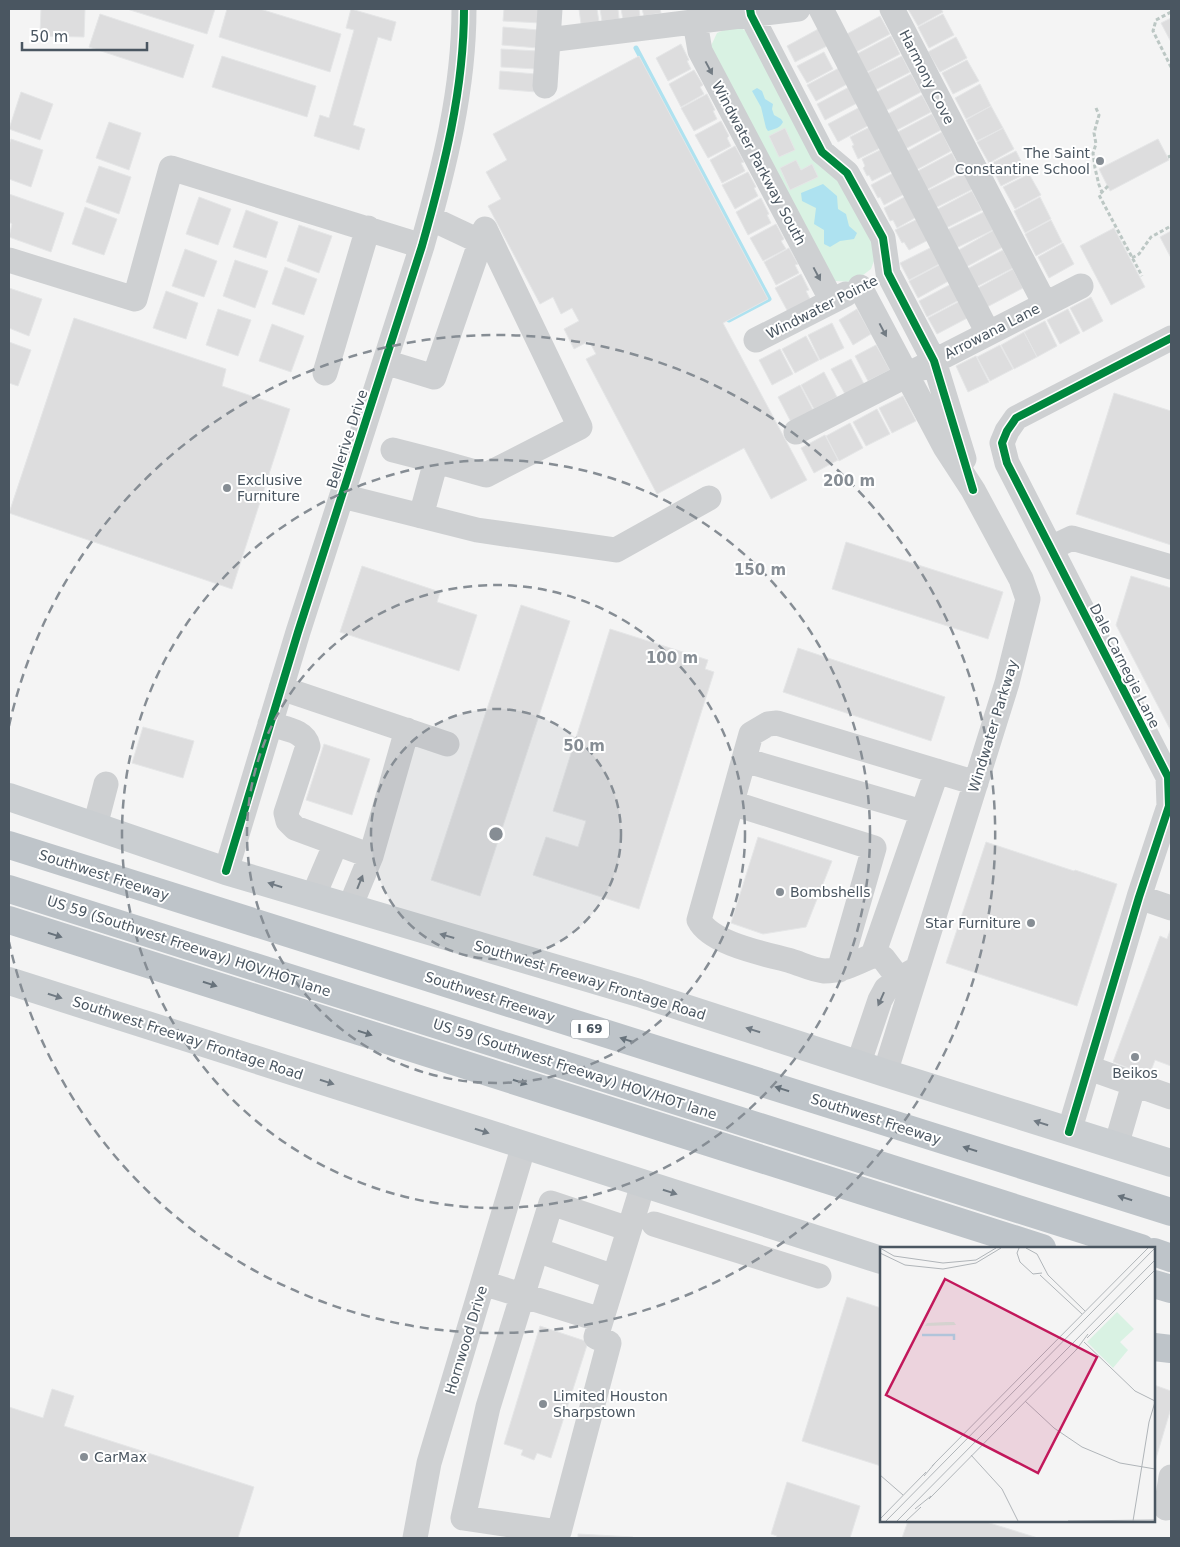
<svg xmlns="http://www.w3.org/2000/svg" width="1180" height="1547" font-family="'DejaVu Sans',sans-serif">
  <style>
    .green { fill: #d9f2e3 }
    .water { fill: #aee2f0 }
    .lines { fill: none; stroke-linecap: round; stroke-linejoin: round }
    .stream { stroke: #aee2f0; stroke-width: 5 }
    .building { fill: #ddddde; stroke: #e5e6e7 }
    .path { stroke: #bcc7c4; stroke-width: 3; stroke-dasharray: 4 2.5; stroke-linecap: butt }
    .minor { stroke: #ced0d2; stroke-width: 25 }
    .major { stroke: #caced1; stroke-width: 28 }
    .highway { stroke: #bec4c9; stroke-width: 28 }
    .cycleway-casing { stroke: #fff; stroke-width: 11 }
    .cycleway { stroke: #00873e; stroke-width: 8 }
    .oneway { fill: #727b83 }
    .oneway2 { fill: #707a83 }
    .oneway3 { fill: #67727b }
    .ring { fill: none; stroke: #868d94; stroke-width: 2.5; stroke-dasharray: 9 6 }
    .poi-dot { fill: #868d94; stroke: #fff; stroke-width: 2 }
    .labels { text-anchor: middle; dominant-baseline: central; stroke-width: 4; stroke-linejoin: round; paint-order: stroke }
    .shield { fill: #fff; stroke: #808990; stroke-width: 1 }
    .shield-label { font-size: 12px; font-weight: bold; fill: #4a5661 }
    .street-label { font-size: 14px; fill: #4a5661; stroke: #fff }
    .poi-label { font-size: 14px; fill: #4a5661; stroke: #fff; text-anchor: start }
    .inset-river { fill: none; stroke: #aee2f0; stroke-width: 2.5 }
    .inset-road { fill: none; stroke: #b0b5b9; stroke-width: 1 }
    .view { fill: #c2185b; fill-opacity: 0.15; stroke: #c2185b; stroke-width: 2.5 }
    .inset-edge { fill: none; stroke: #4a5661; stroke-width: 2.5 }
    .centre { fill: #868d94; stroke: #fff; stroke-width: 2.5 }
    .ring-label { font-size: 15px; text-anchor: middle; font-weight: bold; fill: #868d94; stroke: #fff; stroke-width: 4; stroke-linejoin: round; paint-order: stroke }
  </style>
  <rect width="100%" height="100%" fill="#f4f4f4"/>
  <!-- green -->
  <path class="green" d="M729,28H741L751,34L842,180L873,246L874,261L871,269L854,282L835,281L709,50L717,33Z"/>
  <!-- water -->
  <path class="water" d="M757,88L762,91L765,99L773,104L772,109L774,115L781,119L783,122C780,128 775,129 768,131L766,128L761,107L752,91Z
    M823,184L837,196L838,209L846,214L849,226L857,233L854,239L840,241L830,247L824,244V230L814,224L816,208L802,201L801,193Z"/>
  <g class="lines">
    <!-- stream -->
    <path class="stream" d="M636,48L769,299L729,320"/>
  </g>
  <!-- building -->
  <path class="building" d="M41,9H85L84,37L40,36Z
    M127,9H215L207,34Z
    M227,9H260L341,34L330,72L219,37Z
    M351,9L396,22L391,41L378,37L353,125L365,129L359,150L314,136L320,115L329,118L354,30L346,28Z
    M504,9H541L540,23L503,21Z
    M579,9H597L599,22L581,24Z
    M600,9H618L619,19L602,21Z
    M621,9H639L640,17L623,19Z
    M642,9H660L661,13L644,16Z
    M908,9H941L943,12L918,26Z
    M100,14L194,45L183,78L89,47Z
    M943,14L954,35L929,48L918,27Z
    M880,16L890,34L854,53L845,35Z
    M1171,18V42L1161,23Z
    M503,27L539,30L538,48L502,45Z
    M822,27L831,44L795,62L787,46Z
    M891,36L900,54L865,73L855,55Z
    M956,37L967,58L940,72L928,52Z
    M681,44L689,60L687,61L691,69L668,81L656,58Z
    M501,49L538,51L537,69L501,67Z
    M824,52L833,69L807,83L797,66Z
    M222,56L316,86L307,117L212,87Z
    M639,56L768,299L723,323L807,480L771,499L744,448L657,494L586,359L596,354L589,341L574,349L564,329L579,321L572,308L561,314L553,297L540,304L488,206L501,199L486,172L507,160L493,134Z
    M902,56L910,72L873,91L865,74Z
    M967,60L979,81L953,94L942,73Z
    M841,67L849,83L816,101L807,85Z
    M694,70L703,85L700,87L704,94L681,107L669,84Z
    M500,71L536,74V92L499,89Z
    M911,74L921,92L885,111L875,93Z
    M980,84L991,106L966,119L955,98Z
    M853,85L861,101L825,120L817,104Z
    M21,92L53,104L40,140L9,129Z
    M707,94L715,110L713,111L717,119L694,131L681,108Z
    M922,95L931,112L895,131L886,115Z
    M862,106L871,124L838,142L828,124Z
    M991,106L1003,128L977,141L966,120Z
    M932,114L941,130L905,149L896,133Z
    M721,121L729,136L727,138L731,146L708,158L695,135Z
    M109,122L141,133L129,170L96,158Z
    M874,125L884,146L858,159L852,146L854,145L850,137Z
    M785,128L795,150L779,157L769,136Z
    M1003,128L1014,149L989,163L977,142Z
    M942,132L951,151L916,170L906,152Z
    M11,139L43,150L31,187L9,179V145Z
    M1158,139L1169,160L1110,191L1099,169Z
    M735,146L744,162L741,163L745,171L722,183L710,160Z
    M886,147L896,169L872,181L869,175L867,176L863,168L865,166L862,159Z
    M1016,151L1027,173L1001,186L990,164Z
    M952,153L961,171L926,190L916,172Z
    M796,160L801,170L812,164L818,177L790,190L780,168Z
    M99,166L131,177L119,214L86,202Z
    M897,171L908,192L884,205L880,197L878,198L871,185Z
    M748,172L756,187L754,188L758,196L735,209L722,185Z
    M964,173L973,189L935,208L927,191Z
    M1029,174L1041,195L1015,209L1003,187Z
    M972,191L982,210L946,228L936,210Z
    M9,194L64,213L51,252L9,237L12,224L9,222Z
    M910,194L920,215L897,228L893,220L890,221L884,208Z
    M199,197L231,209L218,245L186,234Z
    M1040,197L1051,219L1025,233L1014,211Z
    M761,198L769,214L767,215L771,223L748,235L736,212Z
    M85,207L117,219L104,255L72,244Z
    M246,210L278,222L266,258L233,247Z
    M984,212L993,230L956,248L947,230Z
    M922,217L932,238L909,250L904,242L902,243L895,230Z
    M1051,220L1062,242L1036,256L1025,234Z
    M776,224L784,239L781,241L786,249L763,261L750,238Z
    M299,225L332,236L319,273L287,261Z
    M1114,228L1145,287L1111,305L1080,246Z
    M994,230L1003,247L966,267L957,251Z
    M1171,231V258L1160,237Z
    M1063,243L1074,264L1049,278L1038,257Z
    M936,245L945,261L909,280L900,263Z
    M789,248L798,264L795,265L799,273L776,285L764,262Z
    M185,249L217,261L204,297L172,286Z
    M1003,250L1013,268L976,287L967,269Z
    M235,260L268,271L255,308L223,296Z
    M945,262L954,278L918,298L909,281Z
    M285,267L317,279L304,315L272,304Z
    M1013,269L1023,288L987,307L978,288Z
    M801,274L809,290L806,291L810,299L788,312L775,288Z
    M955,282L963,298L927,317L919,301Z
    M9,288L42,299L29,336L9,328Z
    M166,291L198,303L186,339L153,328Z
    M1091,297L1103,321L1083,332L1070,308Z
    M964,299L973,315L937,334L928,318Z
    M218,309L251,320L238,356L206,345Z
    M857,309L871,334L853,345L839,320Z
    M1068,309L1080,333L1060,344L1047,320Z
    M74,318L226,369L222,386L290,409L232,589L9,513Z
    M1045,321L1057,346L1037,357L1024,332Z
    M832,323L844,348L820,360L808,335Z
    M272,324L304,336L291,372L259,361Z
    M1024,332L1037,357L1014,369L1001,345Z
    M806,336L819,360L795,373L782,349Z
    M9,342L31,350L18,386L9,383Z
    M876,345L890,370L868,381L855,356Z
    M1000,345L1013,369L990,381L977,357Z
    M780,349L793,374L772,385L759,360Z
    M976,356L989,382L968,392L956,366Z
    M851,359L864,384L845,394L831,369Z
    M824,372L837,397L814,409L801,385Z
    M800,385L813,410L791,422L778,397Z
    M1114,393L1171,411V545L1076,514Z
    M903,396L916,421L892,433L879,408Z
    M877,409L890,434L866,446L853,422Z
    M850,423L863,448L839,461L826,436Z
    M825,435L838,460L814,473L801,448Z
    M846,542L1003,592L988,639L832,589Z
    M362,566L440,592L437,602L477,615L459,671L340,632Z
    M1131,576L1171,588V731L1116,625Z
    M521,605L570,621L480,896L431,880Z
    M610,629L708,660L705,669L714,672L639,909L533,875L546,837L578,847L586,821L553,811Z
    M798,648L945,697L931,741L783,692Z
    M143,727L194,741L183,778L132,763Z
    M324,744L370,759L352,815L306,800Z
    M758,837L832,861L806,927L763,934L731,923Z
    M986,842L1074,871L1075,870L1117,884L1077,1006L946,963Z
    M1171,928V1066L1155,1060L1149,1076L1113,1062L1160,936L1167,939Z
    M847,1297L881,1308V1466L802,1441Z
    M540,1326L588,1342L551,1458L537,1453L534,1460L521,1455L523,1450L504,1444Z
    M1154,1385L1171,1391V1408L1154,1465Z
    M52,1389L74,1396L64,1426L254,1487L238,1538H9V1407L43,1418Z
    M787,1482L860,1506L850,1538H776L777,1536L771,1534Z
    M908,1521H983L1038,1538H902Z
    M578,1534L633,1537V1538H578Z"/>
  <g class="lines">
    <!-- path -->
    <path class="path" d="M1171,12L1156,20L1153,31L1171,67
      M1096,108L1099,115L1094,133L1096,144L1093,153L1095,168L1099,185L1102,192
      M1168,157L1171,156
      M1108,186L1099,195L1142,276
      M1132,258L1139,254L1151,237L1171,226"/>
    <!-- minor -->
    <path class="minor" d="M750,9L751,15L822,152L847,173L883,238L888,273L934,361L964,459
      M821,9L988,333
      M892,9L1045,304
      M695,22L700,51L832,301
      M548,40L798,9
      M545,86L550,9
      M430,218L481,242
      M9,260L135,299L171,168L422,246
      M860,287L945,447L973,490L1021,579L1028,599L1007,683L885,1073
      M756,340L846,294
      M385,362L434,377L485,229L580,427L486,475L436,461
      M325,373L368,228
      M796,432L1081,286
      M393,450L436,461L421,516
      M342,496L477,530L616,550L709,498
      M1051,548L1072,538L1171,567
      M281,688L447,744
      M270,724C284,729 305,730 308,746L286,813L288,821L295,828L371,856
      M744,760L922,812
      M732,803L874,848L839,970
      M95,826L106,784
      M226,871L298,632L422,246C444,168 464,90 464,9
      M313,897L336,843
      M1139,897L1171,908
      M350,907L371,856L407,730
      M873,955L937,771
      M899,979L883,958L874,955C858,962 842,971 824,971C813,970 801,964 791,961C766,954 711,944 699,920L751,734L768,724L777,723L976,783
      M858,1065L880,1000L886,989L899,979L913,971
      M1089,1068L1171,1097
      M1069,1132L1139,897L1169,806L1168,777L1007,463L1002,443L1007,431L1016,418L1171,338
      M1116,1146L1134,1084
      M654,1224L819,1276
      M629,1229L551,1203L488,1407L463,1518L559,1532L609,1343L596,1337L638,1201L643,1183
      M537,1250L614,1277
      M483,1283L601,1320
      M1166,1508L1171,1477
      M415,1538L429,1463L524,1145"/>
    <!-- major -->
    <path class="major" d="M9,797L226,871L639,993L885,1073L1171,1163
      M9,981L524,1145L881,1260"/>
    <!-- highway -->
    <path class="highway" d="M9,845L1171,1212
      M9,889L1141,1248
      M9,920L1042,1248
      M1154,1252L1171,1258
      M1154,1284L1171,1289
      M1154,1347L1171,1349"/>
    <!-- cycleway casing -->
    <g class="cycleway-casing">
      <path id="cycleway" d="M750,9L751,15L822,152L847,173L883,238L888,273L934,361L973,490
        M226,871L298,632L422,246C444,168 464,90 464,9
        M1069,1132L1139,897L1169,806L1168,777L1007,463L1002,443L1007,431L1016,418L1171,338"/>
    </g>
    <!-- cycleway -->
    <use href="#cycleway" class="cycleway"/>
  </g>
  <!-- one-way arrows -->
  <defs><path id="oneway-solid" d="M-6-.8H1V-3.2L6.5 0L1 3.2V.8H-6Z" transform="scale(1.25)"/></defs>
  <g class="oneway">
    <use href="#oneway-solid" transform="translate(709 68) rotate(62)"/>
    <use href="#oneway-solid" transform="translate(817 274) rotate(62)"/>
    <use href="#oneway-solid" transform="translate(883 330) rotate(62)"/>
    <use href="#oneway-solid" transform="translate(360 882) rotate(-68)"/>
    <use href="#oneway-solid" transform="translate(881 999) rotate(114)"/>
  </g>
  <g class="oneway2">
    <use href="#oneway-solid" transform="translate(275 885) rotate(-163)"/>
    <use href="#oneway-solid" transform="translate(447 936) rotate(-164)"/>
    <use href="#oneway-solid" transform="translate(55 996) rotate(18)"/>
    <use href="#oneway-solid" transform="translate(753 1030) rotate(-162)"/>
    <use href="#oneway-solid" transform="translate(327 1082) rotate(18)"/>
    <use href="#oneway-solid" transform="translate(1041 1123) rotate(-162)"/>
    <use href="#oneway-solid" transform="translate(482 1131) rotate(18)"/>
    <use href="#oneway-solid" transform="translate(670 1192) rotate(18)"/>
  </g>
  <g class="oneway3">
    <use href="#oneway-solid" transform="translate(55 935) rotate(18)"/>
    <use href="#oneway-solid" transform="translate(210 984) rotate(18)"/>
    <use href="#oneway-solid" transform="translate(365 1033) rotate(18)"/>
    <use href="#oneway-solid" transform="translate(627 1040) rotate(-162)"/>
    <use href="#oneway-solid" transform="translate(520 1082) rotate(18)"/>
    <use href="#oneway-solid" transform="translate(782 1089) rotate(-162)"/>
    <use href="#oneway-solid" transform="translate(970 1149) rotate(-162)"/>
    <use href="#oneway-solid" transform="translate(1125 1198) rotate(-162)"/>
  </g>
  <!-- distance rings -->
  <circle cx="496" cy="834" r="125" fill="#868d94" fill-opacity=".12"/>
  <g class="ring">
    <circle cx="496" cy="834" r="125"/>
    <circle cx="496" cy="834" r="249"/>
    <circle cx="496" cy="834" r="374"/>
    <path d="M9 726A499 499 0 1 1 9 942"/>
  </g>
  <!-- markers -->
  <g class="poi-dot">
    <circle cx="1100" cy="161" r="5"/>
    <circle cx="227" cy="488" r="5"/>
    <circle cx="780" cy="892" r="5"/>
    <circle cx="1031" cy="923" r="5"/>
    <circle cx="1135" cy="1057" r="5"/>
    <circle cx="543" cy="1404" r="5"/>
    <circle cx="84" cy="1457" r="5"/>
  </g>
  <g class="labels">
    <!-- shield labels -->
    <rect class="shield" x="571" y="1019.5" width="38" height="19" rx="4"/>
    <g class="shield-label">
      <text x="590" y="1029">I 69</text>
    </g>
    <!-- street labels -->
    <g class="street-label">
      <text transform="translate(927 77) rotate(63)">Harmony Cove</text>
      <text transform="translate(759 163) rotate(62)">Windwater Parkway South</text>
      <text transform="translate(822 307) rotate(-27)">Windwater Pointe</text>
      <text transform="translate(992 331) rotate(-27)">Arrowana Lane</text>
      <text transform="translate(347 439) rotate(-72)">Bellerive Drive</text>
      <text transform="translate(1125 666) rotate(63)">Dale Carnegie Lane</text>
      <text transform="translate(993 726) rotate(-73)">Windwater Parkway</text>
      <text transform="translate(104 875) rotate(18)">Southwest Freeway</text>
      <text transform="translate(189 946) rotate(18)">US 59 (Southwest Freeway) HOV/HOT lane</text>
      <text transform="translate(590 980) rotate(17)">Southwest Freeway Frontage Road</text>
      <text transform="translate(490 997) rotate(18)">Southwest Freeway</text>
      <text transform="translate(188 1038) rotate(18)">Southwest Freeway Frontage Road</text>
      <text transform="translate(575 1069) rotate(18)">US 59 (Southwest Freeway) HOV/HOT lane</text>
      <text transform="translate(876 1119) rotate(18)">Southwest Freeway</text>
      <text transform="translate(466 1340) rotate(-73)">Hornwood Drive</text>
    </g>
    <!-- poi labels -->
    <g class="poi-label">
      <text x="1090" y="153" text-anchor="end">The Saint<tspan x="1090" dy="16">Constantine School</tspan></text>
      <text x="237" y="480">Exclusive<tspan x="237" dy="16">Furniture</tspan></text>
      <text x="790" y="892">Bombshells</text>
      <text x="1021" y="923" text-anchor="end">Star Furniture</text>
      <text x="1135" y="1073" text-anchor="middle">Beikos</text>
      <text x="553" y="1396">Limited Houston<tspan x="553" dy="16">Sharpstown</tspan></text>
      <text x="94" y="1457">CarMax</text>
    </g>
  </g>
  <!-- overview -->
  <g transform="translate(880 1247)">
    <rect width="275" height="275" fill="#f4f4f4"/>
    <path d="M237,65L254,82L240,95L248,103L233,121L207,95ZM66,75H74L76,78L45,79L47,76Z" fill="#d9f2e3"/>
    <path class="inset-river" d="M42,88H74V93"/>
    <path class="inset-road" d="M0,1L14,9L63,16L96,13L116,1M139,1L137,6L140,15L153,27L162,26M146,1L157,7L168,28L205,64M0,6L25,18L63,22L96,16L121,1M160,28L202,67M207,91L275,23M204,95L255,144L275,154M196,103L208,87M145,154L174,181L202,200L240,216L275,222M91,208L122,242L138,274M52,219L268,1M0,228L23,248M44,229L55,216M49,252L199,100M35,262L51,249M0,272L46,225M6,274L275,1M17,274L275,13M26,274L41,260M188,274L275,273M253,274L269,175L275,155"/>
    <path class="view" d="M65,32L217,110L158,226L6,148Z"/>
    <rect width="275" height="275" class="inset-edge"/>
  </g>
  <circle cx="496" cy="834" r="8" class="centre"/>
  <g class="ring-label">
    <text x="849" y="486">200 m</text>
    <text x="760" y="575">150 m</text>
    <text x="672" y="663">100 m</text>
    <text x="584" y="751">50 m</text>
  </g>
  <!-- border -->
  <rect width="1180" height="1547" fill="none" stroke="#4a5661" stroke-width="20"/>
  <!-- scale -->
  <path d="M22 42v8h125v-8" fill="none" stroke="#4a5661" stroke-width="2.5"/>
  <text x="30" y="42" font-size="15" fill="#4a5661" stroke="#ffffff" stroke-width="4" paint-order="stroke">50 m</text>
</svg>
